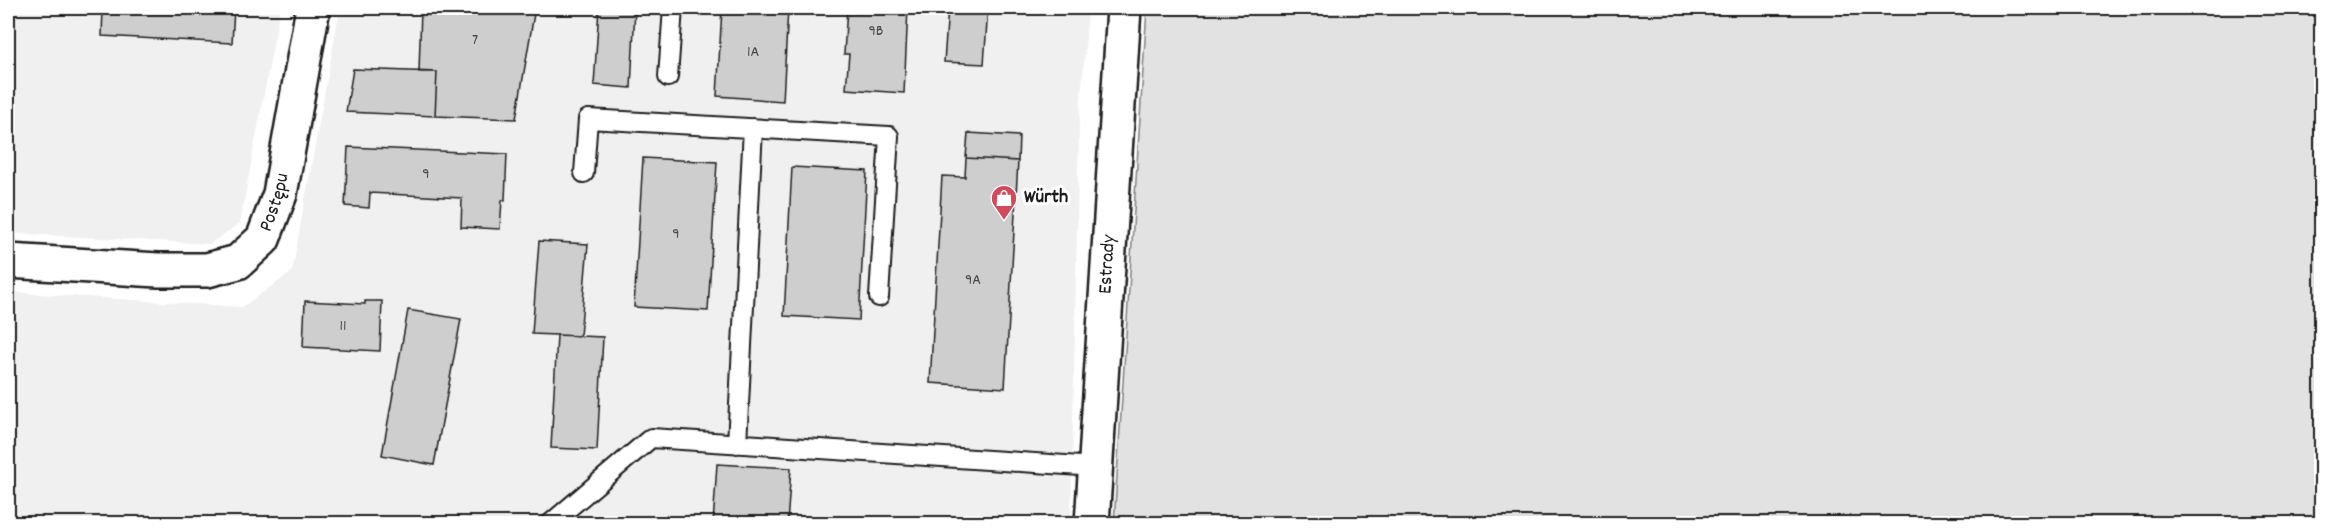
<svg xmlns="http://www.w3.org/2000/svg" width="2329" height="531" font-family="Dekko,sans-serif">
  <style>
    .built { fill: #f0f0f0 }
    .green { fill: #e2e2e2; stroke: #7f7f7f; stroke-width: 1.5 }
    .building { fill: #cecece; stroke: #1c1c1c; stroke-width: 1.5 }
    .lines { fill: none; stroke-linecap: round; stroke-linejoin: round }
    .service-casing { stroke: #1c1c1c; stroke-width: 22 }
    .minor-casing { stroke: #1c1c1c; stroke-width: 38 }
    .secondary-casing { stroke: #1c1c1c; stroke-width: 38 }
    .service { stroke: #fff; stroke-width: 18 }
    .minor { stroke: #fff; stroke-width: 33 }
    .secondary { stroke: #fff; stroke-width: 33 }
    .labels { text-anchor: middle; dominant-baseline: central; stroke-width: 6; stroke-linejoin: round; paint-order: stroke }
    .number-label { font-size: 16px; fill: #484848 }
    .poi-label { font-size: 20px; font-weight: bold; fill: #1c1c1c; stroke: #fff; text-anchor: start }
    .street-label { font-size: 20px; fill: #1c1c1c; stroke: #fff }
  </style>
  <rect width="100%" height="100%" fill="#fff"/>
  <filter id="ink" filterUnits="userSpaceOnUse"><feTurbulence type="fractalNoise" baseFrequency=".0167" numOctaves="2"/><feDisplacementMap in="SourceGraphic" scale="12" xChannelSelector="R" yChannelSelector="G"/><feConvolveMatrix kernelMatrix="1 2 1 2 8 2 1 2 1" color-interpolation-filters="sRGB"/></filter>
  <g filter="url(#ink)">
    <!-- built -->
    <path class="built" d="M8,8H280L240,223L210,244L8,233Z
      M340,8H1088L1079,126L1071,523H8V292L242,307L292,272Z"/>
    <!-- green -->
    <path class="green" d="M1147,8H2321V523H1114Z"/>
    <!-- building -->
    <path class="building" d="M103,8H234L232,43L102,36Z
      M421,8H535L516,119L435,116L437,72H419Z
      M599,8H635L631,88L594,85Z
      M722,8H788L783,101L717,96Z
      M847,8H908L904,93L846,89L849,54H844Z
      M948,8H988L984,64L944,62Z
      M353,69L437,72L435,116L346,112Z
      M968,133L1019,136L1018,161L966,158Z
      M348,147L507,154L505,200H502L500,229L461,227L462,198L370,193L369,208L345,206Z
      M643,158L717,162L708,311L634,307Z
      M966,158L1018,161L1005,388L930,383L942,176L965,177Z
      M792,167L867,171L859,320L784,316Z
      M539,241L588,244L580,336L532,334Z
      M305,301L365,304V301H382L380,351L303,347Z
      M408,310L461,319L434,465L382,455Z
      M557,335L603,337L597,450L551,448Z
      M717,464L791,468L787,524H713Z"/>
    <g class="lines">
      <!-- service casing -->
      <g class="service-casing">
        <path id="service" d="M668,77L673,8
          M584,173L588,119L889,136L879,297
          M737,444L753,128
          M550,524L651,438L1096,467"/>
      </g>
      <!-- minor casing -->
      <g class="minor-casing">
        <g id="minor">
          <path id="s1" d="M8,261L158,270H207L238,262L263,239L280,194L313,8"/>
        </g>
      </g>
      <!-- secondary casing -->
      <g class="secondary-casing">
        <g id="secondary">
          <path id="s2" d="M1092,524L1124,8"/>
        </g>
      </g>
      <!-- service -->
      <use href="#service" class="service"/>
      <!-- minor -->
      <use href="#minor" class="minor"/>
      <!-- secondary -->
      <use href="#secondary" class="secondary"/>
    </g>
  </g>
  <!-- icons -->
  <defs>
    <g id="shop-pin" transform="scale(1.35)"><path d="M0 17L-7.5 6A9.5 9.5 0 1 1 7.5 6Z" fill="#d1495b" stroke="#fff"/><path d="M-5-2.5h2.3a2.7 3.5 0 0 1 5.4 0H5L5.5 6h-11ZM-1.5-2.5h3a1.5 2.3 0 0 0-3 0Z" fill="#fff"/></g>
  </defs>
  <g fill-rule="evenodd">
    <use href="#shop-pin" x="1004" y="198"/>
  </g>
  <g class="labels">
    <!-- number labels -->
    <g class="number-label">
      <text x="876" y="31">9B</text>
      <text x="475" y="40">7</text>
      <text x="753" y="52">1A</text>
      <text x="426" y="174">9</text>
      <text x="676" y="234">9</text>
      <text x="973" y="280">9A</text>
      <text x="343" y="326">11</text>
    </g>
    <!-- poi labels -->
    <g class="poi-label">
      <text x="1024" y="198">Würth</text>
    </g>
    <!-- street labels -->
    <g class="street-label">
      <text stroke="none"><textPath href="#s1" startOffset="304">Postępu</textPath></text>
      <text stroke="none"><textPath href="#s2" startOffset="260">Estrady</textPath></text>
    </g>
  </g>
  <!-- margin -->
  <rect width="2329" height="531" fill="none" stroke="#fff" stroke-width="30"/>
  <rect x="15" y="15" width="2299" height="501" fill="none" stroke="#1c1c1c" stroke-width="2" filter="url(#ink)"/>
</svg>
